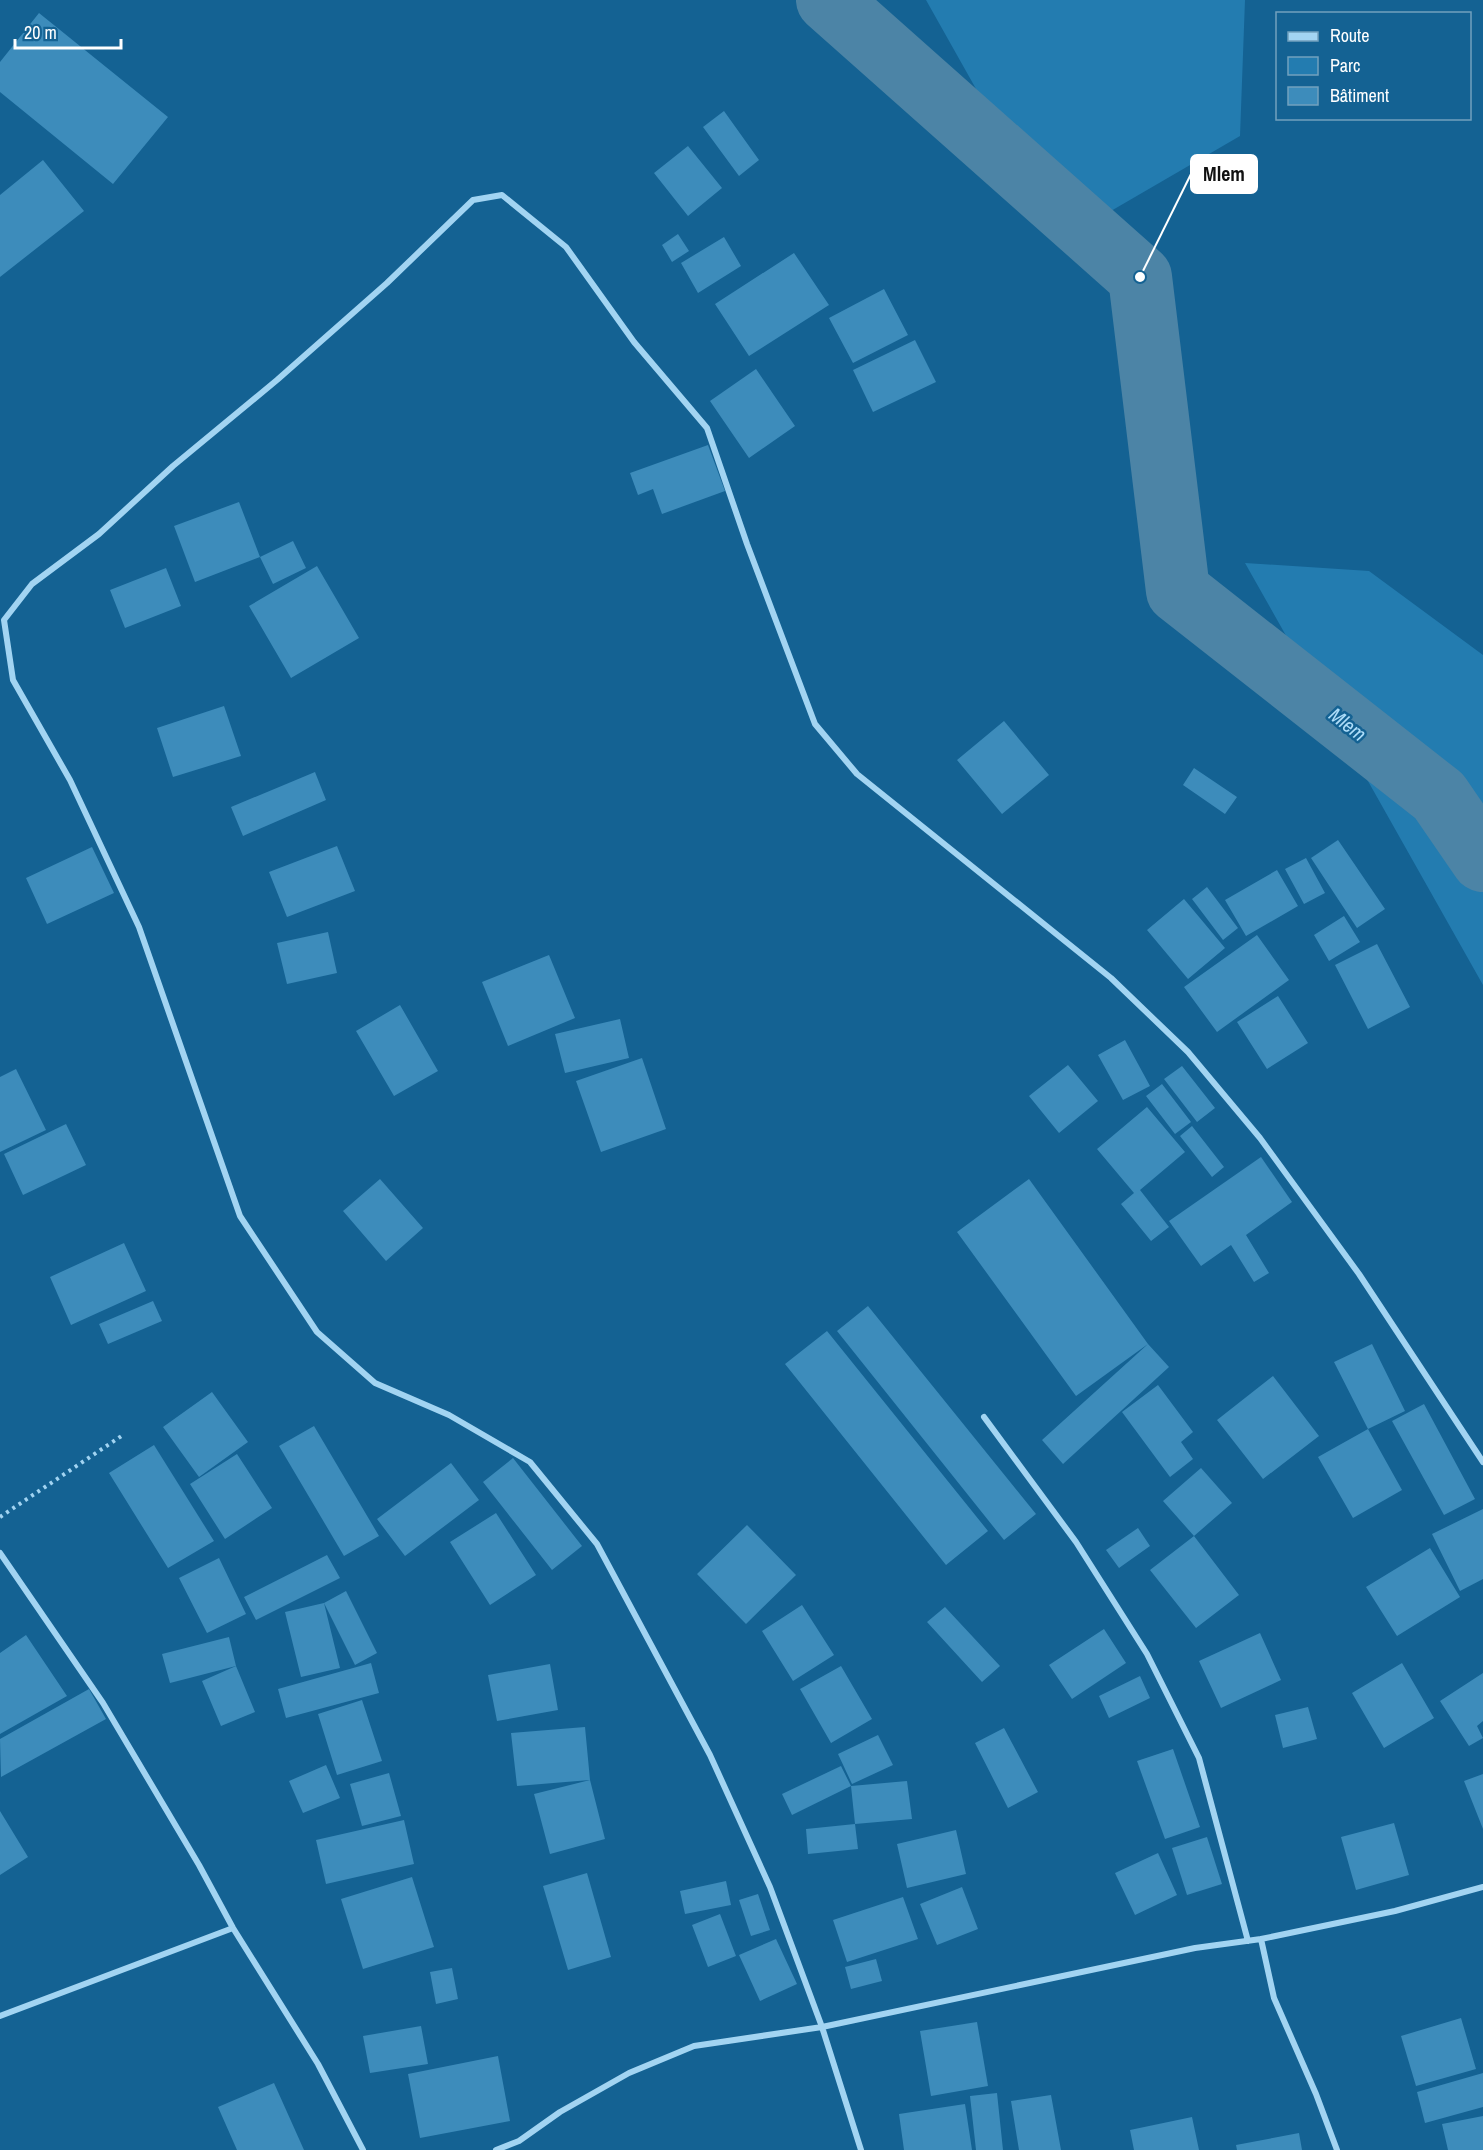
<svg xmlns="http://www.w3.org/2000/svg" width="1483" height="2150" font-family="'Archivo Narrow',sans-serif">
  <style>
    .green { fill: #237cb0 }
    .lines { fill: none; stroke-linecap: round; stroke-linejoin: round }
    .river { stroke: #4c84a6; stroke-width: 64 }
    .building { fill: #3d8cbb }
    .path { stroke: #a2d4f2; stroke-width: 4; stroke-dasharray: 3 4.5; stroke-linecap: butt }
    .street { stroke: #a2d4f2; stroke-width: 6 }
    .labels { text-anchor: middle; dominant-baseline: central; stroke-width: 5; stroke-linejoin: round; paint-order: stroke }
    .water-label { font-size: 20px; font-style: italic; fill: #aeddf9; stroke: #146293 }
    .leader { fill: none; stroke: #fff; stroke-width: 2 }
    .callout-dot { fill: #fff; stroke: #146293; stroke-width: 2 }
    .callout { fill: #fff; stroke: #fff; stroke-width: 2 }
    .callout-label { font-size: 20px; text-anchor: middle; font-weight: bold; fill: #111 }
  </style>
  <rect width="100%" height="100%" fill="#146293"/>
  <!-- green -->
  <path class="green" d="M926,0H1245L1240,136L1061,240Z
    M1245,563L1369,571L1483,655V985Z"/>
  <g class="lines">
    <!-- river -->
    <path class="river" d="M828,0L1140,277L1178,591L1439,796L1483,860"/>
  </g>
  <!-- building -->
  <path class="building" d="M39,13L168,117L113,184L0,92V62Z
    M724,111L759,160L739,176L703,127Z
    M688,146L722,188L688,216L654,173Z
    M43,160L84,211L0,277V195Z
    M678,234L689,251L672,262L662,245Z
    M724,237L741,266L698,293L681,263Z
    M794,253L829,305L749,356L715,304Z
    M884,289L908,335L853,363L829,318Z
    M915,340L936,382L873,412L853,370Z
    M756,369L795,426L749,458L710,401Z
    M708,445L725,491L662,514L653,489L638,495L630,473Z
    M239,502L260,557L195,582L174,526Z
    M293,541L306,568L273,584L260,557Z
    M317,566L359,638L291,678L249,606Z
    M166,568L181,606L125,628L110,590Z
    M224,706L241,756L173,777L157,728Z
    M1004,721L1049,775L1002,814L957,760Z
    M1194,768L1237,797L1225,814L1183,785Z
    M315,772L326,800L243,836L231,807Z
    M1338,840L1385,909L1357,928L1311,858Z
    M337,846L355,891L287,917L269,872Z
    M92,847L114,893L47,924L26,878Z
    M1306,858L1325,893L1304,904L1285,869Z
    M1277,870L1298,906L1246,936L1225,900Z
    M1207,887L1238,928L1223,940L1192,899Z
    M1184,899L1225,948L1188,979L1147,930Z
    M1344,916L1360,942L1329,961L1314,935Z
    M328,932L337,973L287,984L277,943Z
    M1257,935L1289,980L1217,1032L1184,987Z
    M1377,944L1410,1007L1368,1029L1335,965Z
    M549,955L575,1018L508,1046L482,982Z
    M1278,996L1308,1043L1267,1069L1237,1022Z
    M400,1005L438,1071L394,1096L356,1031Z
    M620,1019L629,1058L565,1073L555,1034Z
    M1125,1040L1150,1086L1123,1100L1098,1055Z
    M642,1058L666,1129L601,1152L576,1081Z
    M1068,1065L1098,1101L1059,1133L1029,1096Z
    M1182,1066L1215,1108L1197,1122L1164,1079Z
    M16,1069L46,1130L0,1152V1077Z
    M1162,1084L1191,1122L1175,1134L1146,1096Z
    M1147,1107L1185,1152L1140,1190L1169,1227L1151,1241L1121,1204L1134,1193L1097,1149Z
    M66,1124L86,1165L23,1195L4,1154Z
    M1192,1126L1224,1167L1212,1177L1180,1136Z
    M1261,1157L1292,1202L1246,1235L1269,1273L1254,1282L1231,1245L1201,1266L1169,1221Z
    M380,1179L423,1228L386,1261L343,1211Z
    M1029,1179L1148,1344L1076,1396L957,1232Z
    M124,1243L146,1291L71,1325L50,1277Z
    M153,1301L162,1321L108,1344L99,1324Z
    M868,1306L1036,1514L1004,1540L837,1331Z
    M827,1331L988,1531L946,1565L785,1364Z
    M1148,1344L1169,1367L1063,1464L1042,1440Z
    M1372,1344L1405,1411L1368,1429L1334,1362Z
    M1273,1376L1319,1436L1263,1479L1217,1420Z
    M1158,1385L1193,1432L1181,1442L1193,1459L1170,1477L1122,1412Z
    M212,1392L248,1442L199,1477L163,1427Z
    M1424,1404L1475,1499L1444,1515L1392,1421Z
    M314,1426L379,1536L344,1556L279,1446Z
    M1368,1429L1402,1490L1353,1518L1318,1457Z
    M154,1445L214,1541L168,1568L109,1473Z
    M237,1454L272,1508L225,1539L190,1484Z
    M513,1458L582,1546L552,1570L483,1482Z
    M451,1463L479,1500L405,1556L377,1519Z
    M1201,1468L1232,1503L1194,1536L1163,1501Z
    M1483,1509V1579L1460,1591L1432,1534Z
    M496,1513L536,1575L490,1605L450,1542Z
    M747,1525L796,1575L746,1624L697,1574Z
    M1138,1528L1150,1546L1119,1568L1106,1550Z
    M1194,1536L1239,1595L1196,1628L1150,1570Z
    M1430,1548L1460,1597L1397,1636L1366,1587Z
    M327,1555L340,1578L256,1620L244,1597Z
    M219,1558L246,1614L207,1633L179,1578Z
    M346,1591L377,1653L355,1665L324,1603L340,1668L301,1677L285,1612L324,1603Z
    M802,1605L834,1655L793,1681L762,1631Z
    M945,1607L1000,1666L982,1682L927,1622Z
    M1104,1629L1126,1663L1072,1699L1049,1665Z
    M1260,1633L1281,1680L1221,1708L1199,1661Z
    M26,1635L67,1696L0,1734V1653Z
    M229,1637L236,1666L170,1683L162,1654Z
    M371,1663L379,1693L286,1718L278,1689Z
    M1402,1663L1434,1718L1384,1748L1352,1693Z
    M550,1664L558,1710L497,1721L488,1675Z
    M236,1666L255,1712L221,1726L202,1681Z
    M841,1666L872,1719L831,1743L800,1689Z
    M1483,1673V1721L1477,1726L1483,1738L1469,1746L1440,1701Z
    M1140,1676L1150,1698L1109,1718L1099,1696Z
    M89,1689L106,1719L1,1777L0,1739Z
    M362,1700L382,1761L337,1775L318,1714Z
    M1308,1707L1317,1739L1283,1748L1275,1715Z
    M585,1727L590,1780L517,1786L511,1733Z
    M1004,1728L1038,1792L1008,1808L975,1743Z
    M878,1735L893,1765L852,1784L838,1754Z
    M1173,1749L1200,1827L1165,1839L1137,1761Z
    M326,1765L340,1798L303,1813L289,1781Z
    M841,1766L851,1786L792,1815L782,1794Z
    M389,1773L401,1816L362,1826L350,1784Z
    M1483,1774V1829L1464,1781Z
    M590,1780L605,1839L550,1854L534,1794Z
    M907,1781L912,1819L855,1824L851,1786Z
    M0,1811L28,1857L0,1875Z
    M404,1820L414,1864L326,1884L316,1840Z
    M1394,1823L1409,1875L1356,1890L1341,1837Z
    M855,1824L858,1849L808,1854L806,1829Z
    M956,1830L966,1874L907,1888L897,1844Z
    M1207,1837L1222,1884L1187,1895L1172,1848Z
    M1158,1853L1177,1895L1135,1915L1115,1873Z
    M587,1873L611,1957L568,1970L543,1886Z
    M412,1877L434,1947L363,1969L341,1899Z
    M726,1881L731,1905L685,1914L680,1891Z
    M962,1887L978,1929L937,1945L920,1904Z
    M758,1894L770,1930L751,1936L739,1900Z
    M903,1897L918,1939L847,1962L833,1920Z
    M720,1914L736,1956L708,1967L692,1925Z
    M776,1939L797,1984L760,2001L739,1955Z
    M876,1959L882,1981L851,1989L845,1967Z
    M452,1968L458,1999L436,2004L430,1972Z
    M1461,2018L1476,2069L1416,2086L1401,2036Z
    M977,2022L988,2086L931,2096L920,2031Z
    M421,2026L428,2064L370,2073L363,2036Z
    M498,2056L510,2121L420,2138L408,2074Z
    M1483,2073V2107L1425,2123L1417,2092Z
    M274,2083L304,2150H237L218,2107Z
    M997,2093L1003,2150H976L970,2096Z
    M1051,2095L1061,2150H1019L1011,2101Z
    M965,2104L972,2150H904L899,2114Z
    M1483,2116V2150H1448L1442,2124Z
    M1192,2117L1199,2150H1134L1130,2130Z
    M1299,2133L1302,2150H1237L1236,2145Z"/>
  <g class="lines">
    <!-- path -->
    <path class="path" d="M0,1517L123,1435"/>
    <!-- street -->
    <path class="street" d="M984,1417L1076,1542L1147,1654L1199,1758L1248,1941
      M0,1553L103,1703L199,1865L233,1928L318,2064L363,2150
      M1261,1939L1274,1998L1316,2094L1337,2150
      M0,2016L233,1928
      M496,2150L519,2141L560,2112L629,2073L694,2046L822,2027L1195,1948L1261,1939L1395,1911L1483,1887
      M861,2150L822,2027L770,1887L710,1755L597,1544L530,1462L449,1415L375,1383L317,1332L240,1216L139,927L70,780L13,680L4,620L32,584L99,534L173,466L277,380L387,283L473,200L502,195L566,247L634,342L707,428L747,544L815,724L857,774L1111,978L1188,1052L1260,1138L1359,1274L1483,1462"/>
  </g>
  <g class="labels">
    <!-- water labels -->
    <g class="water-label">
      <text transform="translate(1348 724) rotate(38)">Mlem</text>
    </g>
  </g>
  <!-- callouts -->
  <path class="leader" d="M1140 277L1191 174"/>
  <circle class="callout-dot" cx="1140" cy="277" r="6"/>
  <rect class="callout" x="1191" y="155" width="66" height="38" rx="6"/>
  <g class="callout-label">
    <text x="1224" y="181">Mlem</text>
  </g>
  <!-- legend -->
  <rect x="1276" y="12" width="195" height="108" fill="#146293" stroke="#72a1be" stroke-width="1.5"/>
  <rect x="1288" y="32" width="30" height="9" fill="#a2d4f2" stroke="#72a1be" stroke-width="1.5"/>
  <text x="1330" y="42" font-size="18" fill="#ffffff">Route</text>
  <rect x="1288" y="57" width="30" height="18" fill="#237cb0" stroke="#72a1be" stroke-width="1.5"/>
  <text x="1330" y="72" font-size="18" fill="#ffffff">Parc</text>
  <rect x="1288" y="87" width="30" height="18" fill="#3d8cbb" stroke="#72a1be" stroke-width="1.5"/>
  <text x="1330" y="102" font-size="18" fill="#ffffff">Bâtiment</text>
  <!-- scale -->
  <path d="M15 39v9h106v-9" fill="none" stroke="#ffffff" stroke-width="3"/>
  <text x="24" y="39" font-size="18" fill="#ffffff" stroke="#146293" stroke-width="4.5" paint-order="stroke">20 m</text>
</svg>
